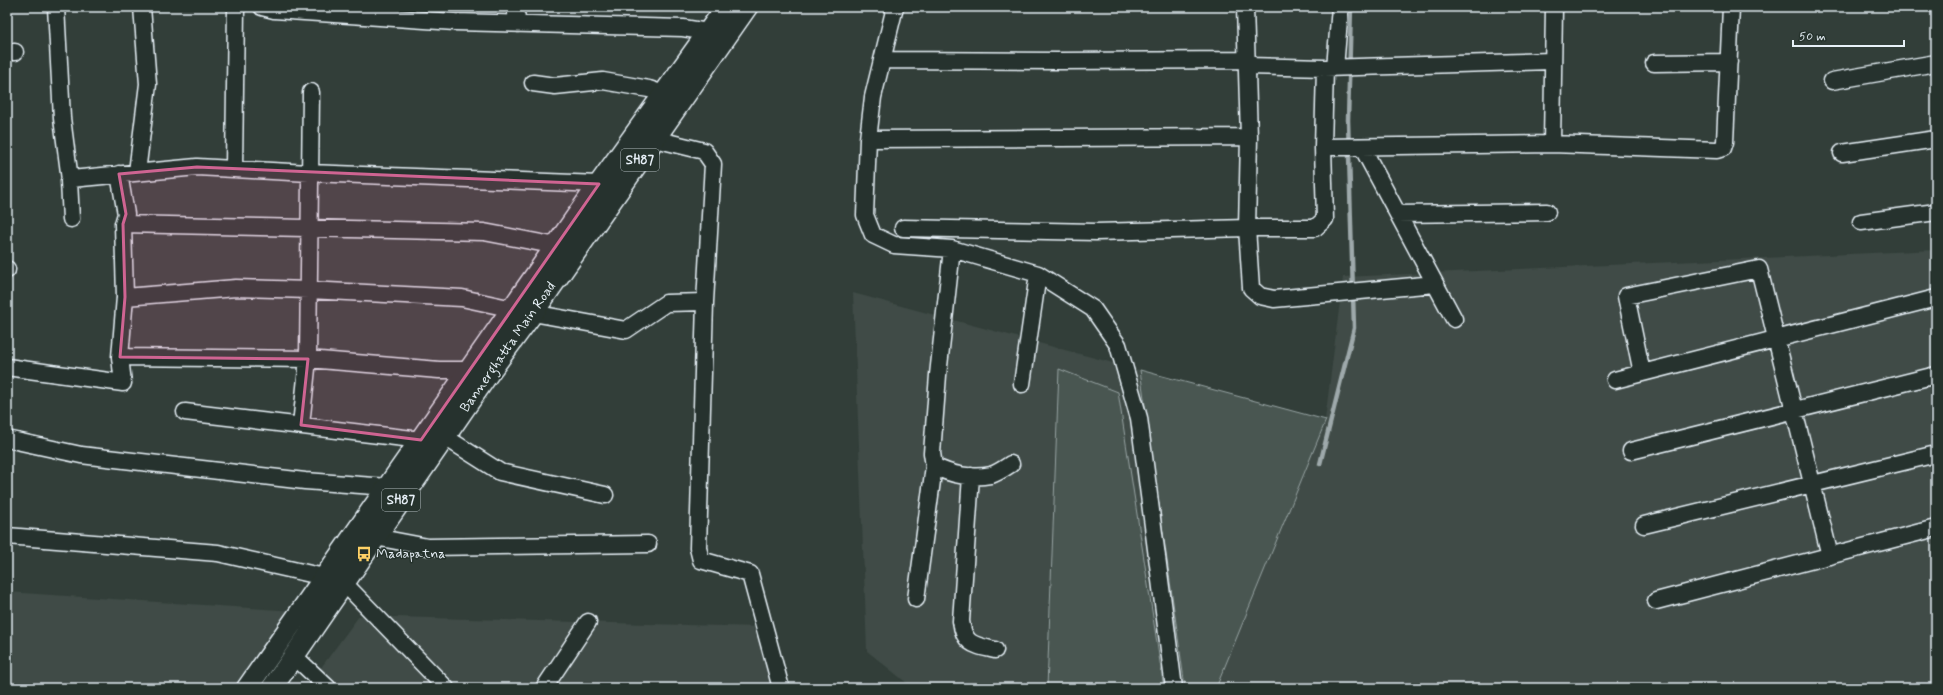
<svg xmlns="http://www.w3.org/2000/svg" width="1943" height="695" font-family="Mynerve,sans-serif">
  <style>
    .built { fill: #3f4b46 }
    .green { fill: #495651; stroke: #98a4a4 }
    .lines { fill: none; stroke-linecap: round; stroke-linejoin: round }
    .stream { stroke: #9ea9ab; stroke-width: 4.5 }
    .minor-casing { stroke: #e8f1f8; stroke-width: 19 }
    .major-casing { stroke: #e8f1f8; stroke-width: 23 }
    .minor { stroke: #26332d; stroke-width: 16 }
    .major { stroke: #26332d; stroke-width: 20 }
    .marked { fill: #cf6492; fill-opacity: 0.2; stroke: #cf6492; stroke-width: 3; stroke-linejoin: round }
    .labels { text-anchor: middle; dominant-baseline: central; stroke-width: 3; stroke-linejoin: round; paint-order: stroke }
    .shield { fill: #26332d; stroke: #aeb8bb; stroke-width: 1 }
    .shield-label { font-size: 13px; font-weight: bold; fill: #e8f1f8 }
    .street-label { font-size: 14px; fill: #e8f1f8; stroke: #26332d }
    .poi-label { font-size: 14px; fill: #e8f1f8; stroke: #26332d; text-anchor: start }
  </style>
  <rect width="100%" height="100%" fill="#323e39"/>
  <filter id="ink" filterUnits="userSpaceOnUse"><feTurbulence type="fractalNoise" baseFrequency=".025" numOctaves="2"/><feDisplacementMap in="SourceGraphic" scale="8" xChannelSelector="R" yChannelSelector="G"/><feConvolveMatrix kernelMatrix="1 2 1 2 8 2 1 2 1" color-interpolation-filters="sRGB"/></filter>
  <g filter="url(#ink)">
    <!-- built -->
    <path class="built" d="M1936,250V688H913L867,651L853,293L1325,420L1343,277Z
      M7,592L295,611L241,688H7Z
      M359,616L761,627L783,688H306Z"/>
    <!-- green -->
    <path class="green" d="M1059,369L1118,392L1164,688H1047Z
      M1140,370L1326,420L1216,688L1185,687Z"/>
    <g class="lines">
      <!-- stream -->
      <path class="stream" d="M1320,464L1354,328L1348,120L1351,7"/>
      <!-- minor casing -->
      <g class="minor-casing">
        <path id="minor" d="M56,7L62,118L70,180
          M262,7L274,10L455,22L683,28L708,32L716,39
          M515,7L518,24
          M895,7L873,97L868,139L865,215L873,235L894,245L952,249L1038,274L1093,309L1118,345L1139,418L1174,688
          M1245,7L1249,137L1247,228L1251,288L1260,296L1274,299L1435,284
          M7,52H15
          M883,60L1060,61L1248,60
          M1654,63L1729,62
          M1325,68L1552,61
          M1335,68L1340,7
          M1832,81L1936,63
          M533,83L555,86L603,81L649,89L664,94
          M311,92L308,359L439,370H471
          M655,139L704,151L713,164L705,302L698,548L701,560L750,574L781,688
          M868,139L1249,137
          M1552,144L1554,7
          M1323,147L1552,144L1717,150L1723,148L1725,142L1731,7
          M1362,147L1454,319
          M1842,153L1936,139
          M234,168L236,7
          M137,172L148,84L142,7
          M1398,214L1547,212
          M71,219L69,181L71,179L197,167L309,173L599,184
          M1861,222L1936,212
          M123,224L484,232L557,246
          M903,228L1096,232L1247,228H1315L1325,219L1323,147L1325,68L1248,66
          M952,249L938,375L932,453L934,466C951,475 972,479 991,475C998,473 1005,468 1011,464
          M7,269V270
          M125,297L236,288L309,290L462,298L513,309
          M533,313L626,330L666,303L705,302
          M120,357L308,359L301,425
          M7,367L123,383L120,357L125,297L123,224L126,214L119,174
          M1642,373L1626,296L1759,269L1830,556
          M1615,380L1936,298
          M1022,384L1038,274
          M185,412L421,440
          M445,437L500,472L605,495
          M7,439L81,455L305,481L388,487
          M1631,451L1936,375
          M971,476L961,621C964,645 974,645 995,650
          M1644,525L1936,454
          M7,536L218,553L324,577
          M375,537L428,547L648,544
          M343,582L446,688
          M916,599L934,466
          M1656,601L1936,528
          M294,656L328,688
          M544,688L588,622"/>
      </g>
      <!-- major casing -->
      <g class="major-casing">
        <path id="major" d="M247,688L599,184L726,7
          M272,688L491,370L533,313L747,7"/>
      </g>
      <!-- minor -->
      <use href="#minor" class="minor"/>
      <!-- major -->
      <use href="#major" class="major"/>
    </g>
  </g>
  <!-- marked area -->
  <path class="marked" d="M197,167L599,184L421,440L301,425L308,359L120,357L125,297L123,224L126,214L119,174Z"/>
  <!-- icons -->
  <defs>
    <g id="bus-bare" transform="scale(1.2)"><path d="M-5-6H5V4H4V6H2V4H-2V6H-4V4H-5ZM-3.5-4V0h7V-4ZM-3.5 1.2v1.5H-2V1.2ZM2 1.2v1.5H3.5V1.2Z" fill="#ffd166" stroke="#26332d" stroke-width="2.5" paint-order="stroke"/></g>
  </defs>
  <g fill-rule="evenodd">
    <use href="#bus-bare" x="364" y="554"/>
  </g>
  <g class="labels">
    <!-- shield labels -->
    <g class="shield">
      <rect x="621" y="149" width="38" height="22" rx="3"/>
      <rect x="382" y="489" width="38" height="22" rx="3"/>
    </g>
    <g class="shield-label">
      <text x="640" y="160">SH87</text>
      <text x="401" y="500">SH87</text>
    </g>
    <!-- street labels -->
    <g class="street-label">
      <text transform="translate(508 347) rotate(-55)">Bannerghatta Main Road</text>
    </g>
    <!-- poi labels -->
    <g class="poi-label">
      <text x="376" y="554">Madapatna</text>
    </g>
  </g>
  <!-- margin -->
  <rect width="1943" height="695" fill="none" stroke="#26332d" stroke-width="24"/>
  <rect x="12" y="12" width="1919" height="671" fill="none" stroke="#e8f1f8" stroke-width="1.5" filter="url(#ink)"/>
  <!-- scale -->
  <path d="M1793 40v6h111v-6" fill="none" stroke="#e8f1f8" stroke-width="2"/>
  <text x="1799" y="40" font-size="12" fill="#e8f1f8" stroke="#26332d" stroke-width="3" paint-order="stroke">50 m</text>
</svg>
